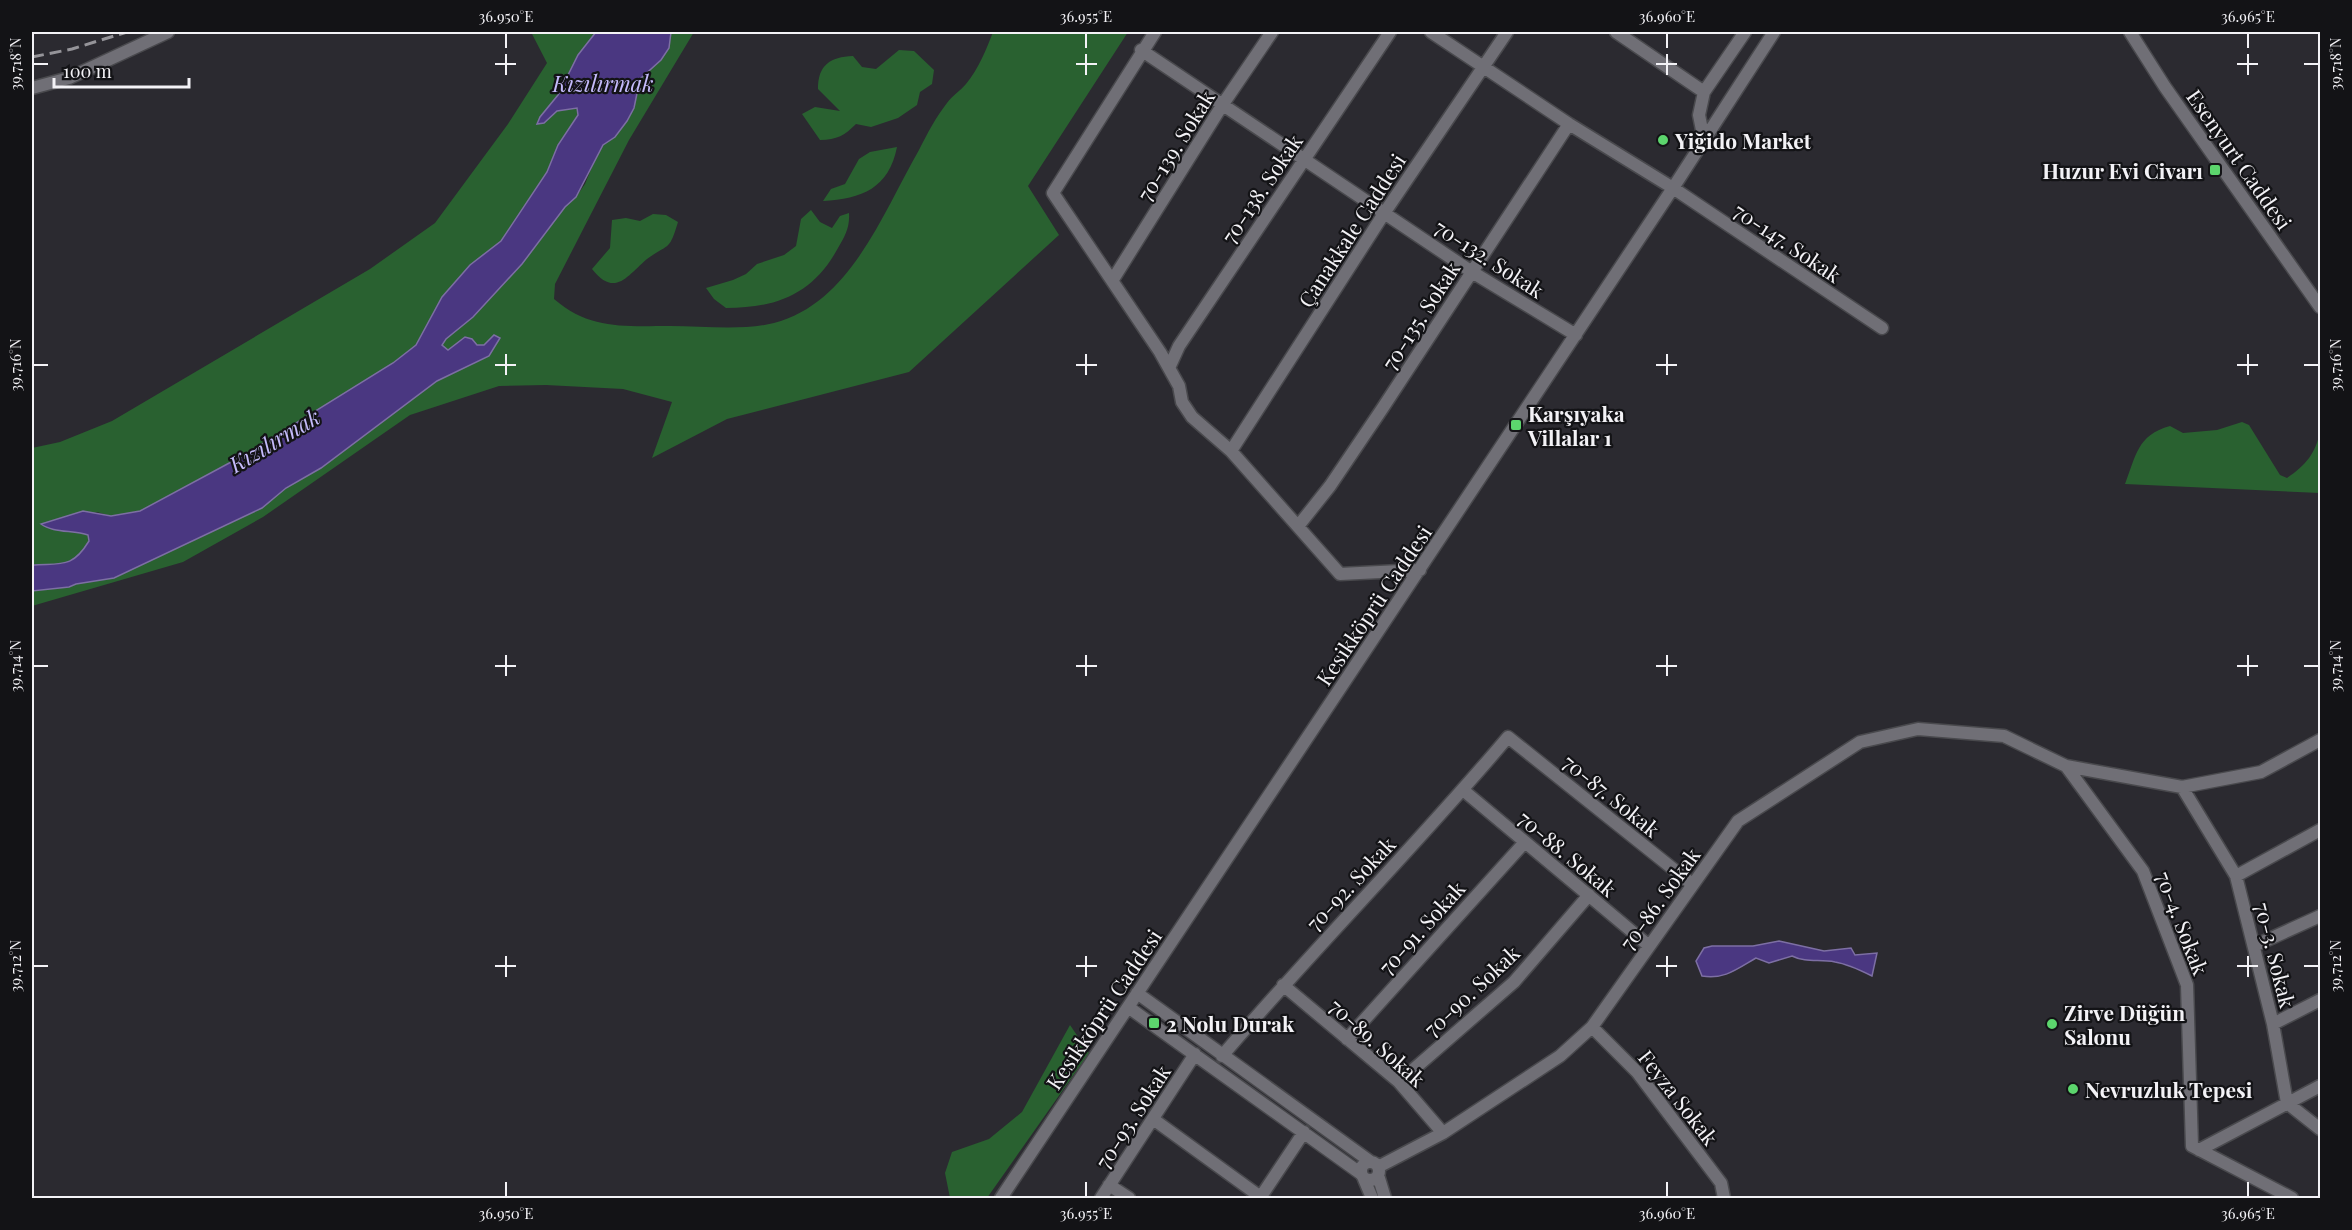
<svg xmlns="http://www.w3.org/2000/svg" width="2352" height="1230" font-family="'Playfair Display',serif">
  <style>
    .green { fill: #296130 }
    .water { fill: #4a3781; stroke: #7d6fa4; stroke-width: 1.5 }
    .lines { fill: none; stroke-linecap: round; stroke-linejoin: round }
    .minor-casing { stroke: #49494d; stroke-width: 15 }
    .minor { stroke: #706f76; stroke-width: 12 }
    .rail { stroke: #959499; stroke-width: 3; stroke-dasharray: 12 6; stroke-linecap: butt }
    .ticks { fill: none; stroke: #f3f2f6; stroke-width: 2 }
    .poi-dot { fill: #5cd56d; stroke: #131316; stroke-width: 2 }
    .labels { text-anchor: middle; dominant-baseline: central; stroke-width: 4.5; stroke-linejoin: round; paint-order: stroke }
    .poi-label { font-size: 21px; font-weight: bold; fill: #f3f2f6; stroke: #131316; text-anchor: start }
    .street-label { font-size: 21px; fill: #f3f2f6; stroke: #131316 }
    .water-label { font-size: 22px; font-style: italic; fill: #c5bbfb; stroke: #131316 }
    .neatline { fill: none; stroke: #f3f2f6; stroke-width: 2 }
    .ticks-label { font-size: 15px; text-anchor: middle; fill: #f3f2f6 }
  </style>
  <rect width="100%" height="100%" fill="#2b2a30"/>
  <!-- green -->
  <path class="green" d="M531,32H596L578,55L558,95L540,117L537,123H544L557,111L577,108L578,115L558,145L547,172L501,241L470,265L442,297L416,345L393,363L246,454L140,511L111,516L97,512L47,528L75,530L88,535L89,541C72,569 62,563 32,565V448L60,442L112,421L370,269L435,223L508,124L547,63Z
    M671,32H694L629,140L555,284L554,299C590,330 624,326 670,326C703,326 742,331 774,323C851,303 883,212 919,150C927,134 936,117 947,103C952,96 960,91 966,84C979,68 986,50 993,32H1128L1028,186L1059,235L909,372L727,419L652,458L672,402L623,389L546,385L499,386L410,415L263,517L183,562L32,606V591L69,587L262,508L286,488L321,468L437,381L460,369L484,345L447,350L442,345L445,339L473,317L522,264L565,207L576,197L585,184L596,157L603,145L615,137L634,108L640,79L661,60L669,48Z
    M899,50L914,51L934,70L932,84L920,92L917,105L898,118L871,127L856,124C845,135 837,140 820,140L802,114L815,107L840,111L818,89C818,65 830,57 853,56L862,67L876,69Z
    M897,147C889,188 862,199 823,201L831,189L845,184L859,159L870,152Z
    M811,210L820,222L832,228L840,216L849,213C850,227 845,236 838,248C813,294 777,308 726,308L714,299L706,288L733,280L746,274L757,264L784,255L796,246L801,219Z
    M653,214L666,215L678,222C669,252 669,243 647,259C627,276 615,298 592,269L610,248L612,220L626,218L640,221Z
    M2242,422L2249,425L2280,475L2287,478C2306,465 2316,453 2320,431V493L2125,484C2136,456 2137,435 2170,426L2183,433L2217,430Z
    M1070,1025L1089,1053L987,1198H950L945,1173L952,1152L989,1139L1022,1112Z"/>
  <!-- water -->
  <path class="water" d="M596,32H671L669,48L661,60L640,79L634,108L627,121L615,137L603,145L576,197L565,207L522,264L473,317L446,339L442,345L448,350L465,337L472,339L477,345H484L494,335L500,338L489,356L437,381L321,468L286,488L262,508L114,578L76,584L69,587L32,591V565C61,563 72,569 89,541L88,535C73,530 53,533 41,524L83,511L111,516L140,511L246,454L393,363L416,345L442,297L470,265L501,241L547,172L558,145L578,115L577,108L557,111L544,123L537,124L540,117L558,95L578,55Z
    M1779,941L1824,951L1851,948L1855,955L1877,953L1872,976C1860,970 1848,964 1835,962C1819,959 1806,963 1792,956L1769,963L1756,958C1737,969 1724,980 1702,976L1696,961L1704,948L1712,946H1753Z"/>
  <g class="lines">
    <!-- minor casing -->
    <g class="minor-casing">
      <path id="minor" d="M1155,32L1053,193L1160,352L1179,386L1182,402L1192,417L1231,451L1340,574L1420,570
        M1431,32L1569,124L1673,188L1882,328
        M1616,32L1704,92L1699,115L1704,140
        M2130,32L2165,87L2320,307
        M1141,50L1472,272L1576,335
        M32,88L69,78L168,32
        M1704,92L1745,32
        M1112,281L1223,104L1272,32
        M1169,368L1179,346L1390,32
        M1231,451L1385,212L1507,32
        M1299,525L1330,486L1382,409L1569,124
        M2066,766L2182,787L2261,772L2320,740
        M2182,787L2236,876L2273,1024L2287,1103L2320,1129
        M1463,790L1648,945
        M2236,876L2320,830
        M2254,946L2320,916
        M1283,985L1399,1082L1443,1133
        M1137,993L1371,1162
        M1128,1007L1360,1173
        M2273,1024L2320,1000
        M1592,1027L1637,1072L1721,1183L1724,1198
        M1347,1039L1525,842
        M1222,1056C1315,947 1416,846 1508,737L1692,884
        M1399,1082L1514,982L1589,895
        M1153,1119L1262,1198
        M2199,1150L2320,1086
        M1361 1171a9 9 0 1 1 18 0a9 9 0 1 1-18 0Z
        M1378,1167L1443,1133L1560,1056L1592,1027L1738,821L1860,742L1918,729L2004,736L2066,766L2143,871L2187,985L2192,1146L2292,1198
        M1378,1175L1385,1198
        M1364,1179L1372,1198
        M1109,1185L1129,1198
        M1001,1198L1673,188L1774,32
        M1101,1198L1195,1054
        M1260,1198L1304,1132"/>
    </g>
    <!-- minor -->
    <use href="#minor" class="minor"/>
    <!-- rail -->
    <path class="rail" d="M32,57L72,49L127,32"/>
  </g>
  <!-- ticks -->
  <path class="ticks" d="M506,33V48M1086,33V48M1667,33V48M2248,33V48M506,54V75M1086,54V75M1667,54V75M2248,54V75M33,64H48M495,64H516M1076,64H1097M1656,64H1677M2237,64H2258M2304,64H2319M506,354V375M1086,354V375M1667,354V375M2248,354V375M33,365H48M495,365H516M1076,365H1097M1656,365H1677M2237,365H2258M2304,365H2319M506,655V676M1086,655V676M1667,655V676M2248,655V676M33,666H48M495,666H516M1076,666H1097M1656,666H1677M2237,666H2258M2304,666H2319M506,956V977M1086,956V977M1667,956V977M2248,956V977M33,966H48M495,966H516M1076,966H1097M1656,966H1677M2237,966H2258M2304,966H2319M506,1182V1197M1086,1182V1197M1667,1182V1197M2248,1182V1197"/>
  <!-- markers -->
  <g class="poi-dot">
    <circle cx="1663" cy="140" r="6"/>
    <rect x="2209" y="164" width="12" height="12" rx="3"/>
    <rect x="1510" y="419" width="12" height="12" rx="3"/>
    <rect x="1148" y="1017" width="12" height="12" rx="3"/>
    <circle cx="2052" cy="1024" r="6"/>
    <circle cx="2073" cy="1089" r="6"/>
  </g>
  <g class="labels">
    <!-- poi labels -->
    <g class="poi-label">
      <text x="1675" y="140">Yiğido Market</text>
      <text x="2203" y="170" text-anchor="end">Huzur Evi Civarı</text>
      <text x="1528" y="413">Karşıyaka<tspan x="1528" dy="24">Villalar 1</tspan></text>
      <text x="2064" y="1012">Zirve Düğün<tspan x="2064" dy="24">Salonu</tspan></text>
      <text x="1166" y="1023">2 Nolu Durak</text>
      <text x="2085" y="1089">Nevruzluk Tepesi</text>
    </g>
    <!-- street labels -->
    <g class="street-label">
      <text transform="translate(1175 145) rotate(-58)">70-139. Sokak</text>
      <text transform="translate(2240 159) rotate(55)">Esenyurt Caddesi</text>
      <text transform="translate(1261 188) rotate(-56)">70-138. Sokak</text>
      <text transform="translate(1351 230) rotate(-57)">Çanakkale Caddesi</text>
      <text transform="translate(1788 242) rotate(34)">70-147. Sokak</text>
      <text transform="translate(1490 258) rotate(33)">70-132. Sokak</text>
      <text transform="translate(1420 315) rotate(-57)">70-135. Sokak</text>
      <text transform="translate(1373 605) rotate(-56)">Kesikköprü Caddesi</text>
      <text transform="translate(1612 795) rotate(39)">70-87. Sokak</text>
      <text transform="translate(1568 853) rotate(40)">70-88. Sokak</text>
      <text transform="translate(1350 883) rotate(-47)">70-92. Sokak</text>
      <text transform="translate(1659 898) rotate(-54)">70-86. Sokak</text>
      <text transform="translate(2183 923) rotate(69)">70-4. Sokak</text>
      <text transform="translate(1421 927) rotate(-48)">70-91. Sokak</text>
      <text transform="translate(2276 955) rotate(76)">70-3. Sokak</text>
      <text transform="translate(1471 990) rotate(-43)">70-90. Sokak</text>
      <text transform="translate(1103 1009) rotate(-56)">Kesikköprü Caddesi</text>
      <text transform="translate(1378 1042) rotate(42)">70-89. Sokak</text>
      <text transform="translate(1679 1097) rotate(52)">Feyza Sokak</text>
      <text transform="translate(1132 1116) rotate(-57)">70-93. Sokak</text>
    </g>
    <!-- water labels -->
    <g class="water-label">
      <text x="603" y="83">Kızılırmak</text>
      <text transform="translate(274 440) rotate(-31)">Kızılırmak</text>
    </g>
  </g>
  <!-- border -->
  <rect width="2352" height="1230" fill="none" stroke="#131316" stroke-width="66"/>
  <!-- scale -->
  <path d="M54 78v9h135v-9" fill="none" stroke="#f3f2f6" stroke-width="3"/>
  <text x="63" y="78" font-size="18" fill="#f3f2f6" stroke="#131316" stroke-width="4.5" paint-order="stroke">100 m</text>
  <rect x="33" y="33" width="2286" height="1164" class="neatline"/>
  <g class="ticks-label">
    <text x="506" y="22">36.950°E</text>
    <text x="1086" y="22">36.955°E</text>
    <text x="1667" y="22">36.960°E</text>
    <text x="2248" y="22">36.965°E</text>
    <text transform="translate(16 64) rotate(-90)" y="5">39.718°N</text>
    <text transform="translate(2336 64) rotate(-90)" y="5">39.718°N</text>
    <text transform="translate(16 365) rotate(-90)" y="5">39.716°N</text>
    <text transform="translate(2336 365) rotate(-90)" y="5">39.716°N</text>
    <text transform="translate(16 666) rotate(-90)" y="5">39.714°N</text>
    <text transform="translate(2336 666) rotate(-90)" y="5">39.714°N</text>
    <text transform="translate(16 966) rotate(-90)" y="5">39.712°N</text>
    <text transform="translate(2336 966) rotate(-90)" y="5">39.712°N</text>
    <text x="506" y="1219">36.950°E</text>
    <text x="1086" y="1219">36.955°E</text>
    <text x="1667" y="1219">36.960°E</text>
    <text x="2248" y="1219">36.965°E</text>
  </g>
</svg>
